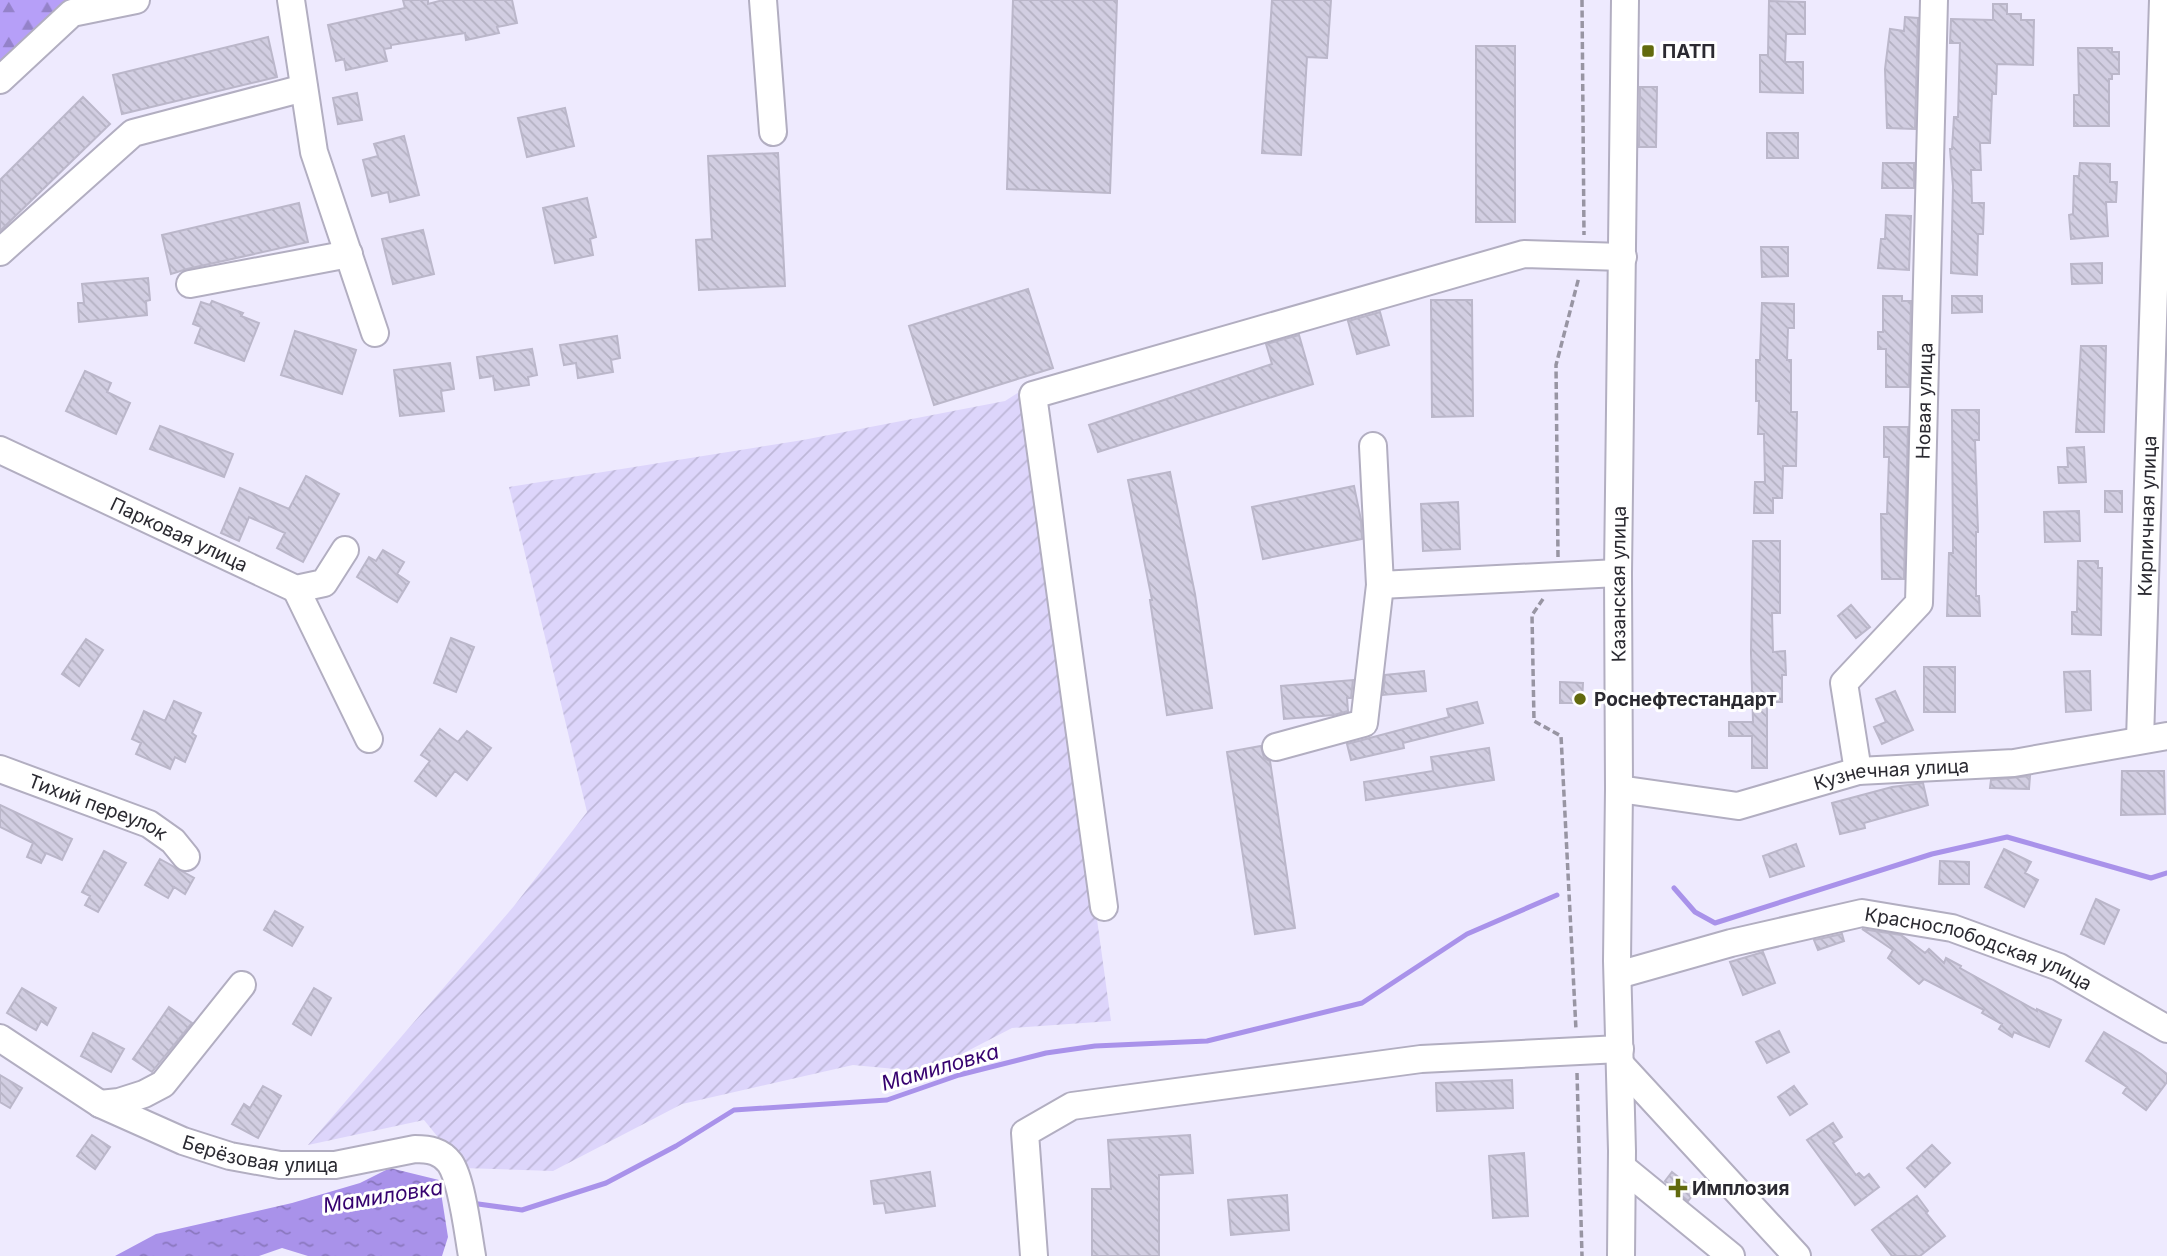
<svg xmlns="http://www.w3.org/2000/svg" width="2167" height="1256" font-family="Inter,sans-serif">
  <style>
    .forest { fill: url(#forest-firs) }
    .garden { fill: url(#garden-furrows) }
    .water { fill: url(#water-ripples) }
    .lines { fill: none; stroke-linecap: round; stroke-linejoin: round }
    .stream { stroke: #a992ea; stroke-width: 5 }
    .building { fill: url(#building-back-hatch); stroke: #bbb7ca; stroke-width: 2 }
    .minor-casing { stroke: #b2aec1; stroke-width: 30 }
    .path { stroke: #9895a3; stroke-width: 3.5; stroke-dasharray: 7 3.5; stroke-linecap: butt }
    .minor { stroke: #fff; stroke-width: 26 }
    .poi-dot { fill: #626a0e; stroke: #fff; stroke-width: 2.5 }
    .labels { text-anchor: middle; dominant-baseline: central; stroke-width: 6; stroke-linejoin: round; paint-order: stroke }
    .poi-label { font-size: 19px; font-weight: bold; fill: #2b2a31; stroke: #fff; text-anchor: start }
    .street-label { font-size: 19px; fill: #2b2a31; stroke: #fff }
    .water-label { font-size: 21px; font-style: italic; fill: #36026f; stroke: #fff }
  </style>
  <defs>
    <pattern id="forest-firs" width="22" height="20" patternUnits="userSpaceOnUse" patternTransform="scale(1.75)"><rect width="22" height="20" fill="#b69ff8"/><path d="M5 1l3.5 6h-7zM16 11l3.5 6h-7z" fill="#9482c9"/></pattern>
    <pattern id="garden-furrows" width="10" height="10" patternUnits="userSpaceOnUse" patternTransform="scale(1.75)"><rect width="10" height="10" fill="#ddd5fb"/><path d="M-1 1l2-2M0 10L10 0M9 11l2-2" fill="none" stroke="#beb7d8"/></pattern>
    <pattern id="water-ripples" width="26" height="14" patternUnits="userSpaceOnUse" patternTransform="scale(1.75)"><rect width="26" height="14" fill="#a992ea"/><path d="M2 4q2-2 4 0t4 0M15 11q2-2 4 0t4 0" fill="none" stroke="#8a77be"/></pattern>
    <pattern id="building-back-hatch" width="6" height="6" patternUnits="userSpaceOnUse" patternTransform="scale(1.75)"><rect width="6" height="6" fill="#d2cee2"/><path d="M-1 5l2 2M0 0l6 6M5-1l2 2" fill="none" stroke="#b4b1c2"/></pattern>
  </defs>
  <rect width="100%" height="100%" fill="#eeeafe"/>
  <!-- forest -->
  <path class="forest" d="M0,0H69L0,67Z"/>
  <!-- garden -->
  <path class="garden" d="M1024,389L1111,1021L1012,1028L927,1072L853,1065L682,1104L553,1171L463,1168L424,1120L308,1145L514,906L587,812L509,487L803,440L1005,401Z"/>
  <!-- water -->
  <path class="water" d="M390,1168L439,1180L448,1237L442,1256H308L282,1248L259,1256H115L156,1234L292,1203L360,1183Z"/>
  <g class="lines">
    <!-- stream -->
    <path class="stream" d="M1674,888L1695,912L1715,923L1932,854L2007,837L2151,878L2167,873
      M471,1203L522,1210L606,1183L676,1146L734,1110L887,1100L959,1075L1046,1053L1095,1046L1207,1041L1362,1003L1467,934L1557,895"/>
  </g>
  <!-- building -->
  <path class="building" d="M403,0H428V4L443,0H512L517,23L497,27L499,33L466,40L465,33L391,45V48L384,49L387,61L346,70L344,59L336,61L328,25L405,8Z
    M1013,0H1117L1110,193L1007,189Z
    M1272,0H1331L1327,58L1307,57L1301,155L1262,153Z
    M1769,1L1805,2V34H1786L1785,62H1803V93L1760,92V55H1768Z
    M1993,4H2007V14H2021V20H2034L2033,65L1997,64L1996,94H1992L1990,143H1980L1981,170H1971L1972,203H1984L1983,234H1978L1977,275L1951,273L1953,186L1950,149H1952L1954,117H1958L1960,43H1950L1951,19L1993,20Z
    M1905,17L1918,18L1915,129L1887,128L1885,69L1890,29L1904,31Z
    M268,37L277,77L122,114L113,75Z
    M1476,46H1515V222H1476Z
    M2078,48H2112V52H2119V74H2112V79H2109V126H2074V95H2079Z
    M1640,87H1657L1656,147H1639Z
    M357,93L362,120L338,124L333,98Z
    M83,97L110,124L0,231V180Z
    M565,108L574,146L527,157L518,118Z
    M1767,133H1798V158H1767Z
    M404,136L419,195L390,202L388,192L372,196L363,160L378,156L374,144Z
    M778,153L785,286L699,290L696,240L712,239L708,156Z
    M1883,163H1914V188H1882Z
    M2080,163L2110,164V182H2117L2116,202H2106L2108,236L2071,239L2069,215L2073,214L2074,176H2079Z
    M587,198L596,237L590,239L593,255L555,263L543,208Z
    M299,203L308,242L187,269L171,274L162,235Z
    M1886,215L1911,216L1909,270L1878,268L1881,239H1885Z
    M423,230L434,274L393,284L382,239Z
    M1761,247H1788V276L1762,277Z
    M2102,263V283L2072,284L2071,264Z
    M148,278L150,300L146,301L147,315L79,322L78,303H84L82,284Z
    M1028,289L1053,368L934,405L909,326Z
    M1883,296H1902V301H1911L1909,387H1886V349H1878V332H1883Z
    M1952,296H1982V312L1952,313Z
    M1431,300H1472L1473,416L1432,417Z
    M212,301L243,313L241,316L259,323L244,361L195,343L201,327L193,324L201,302L210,305Z
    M1762,303L1794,304V328H1788L1787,360H1791V412H1797L1796,466H1783L1782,498H1773V513H1754L1755,482H1765L1764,434H1758L1759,401H1756V360H1760Z
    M1380,312L1389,345L1357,354L1348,321Z
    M295,331L356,350L342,394L281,375Z
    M1299,335L1313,384L1098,452L1089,425L1272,364L1266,344Z
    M617,336L620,358L611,360L613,372L578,378L576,363L564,365L560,345Z
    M2081,346H2106L2104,432H2076Z
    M532,349L537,375L528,377L529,385L495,390L493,376L480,378L477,357Z
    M450,363L454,389L441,391L444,411L400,416L394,370Z
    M85,371L111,383L107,392L130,403L116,434L66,411Z
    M1952,410H1979V440H1975L1978,532H1976V596H1979L1980,616H1947L1949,553H1953Z
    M160,426L233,454L224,477L150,449Z
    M1884,427H1908L1904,579H1882L1881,514H1887L1889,457H1884Z
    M2084,447L2086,482L2059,483L2058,467H2068L2067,448Z
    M1170,472L1195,594L1212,708L1167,715L1150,600H1152L1128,480Z
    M306,476L339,494L303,562L277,548L285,533L249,517L239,541L221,533L240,488L289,509Z
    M1354,486L1361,520L1362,539L1263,559L1252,507Z
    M2105,491H2122V512H2105Z
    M1458,502L1460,549L1423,551L1421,504Z
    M2079,511L2080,541L2045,542L2044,512Z
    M1753,541H1780V613H1772L1773,652L1785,651L1786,675H1782V702H1767V768H1752V736H1729V722H1753L1751,653Z
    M383,550L404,562L397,574L409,582L397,602L357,577L369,557L376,561Z
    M2078,561H2098V568H2102L2101,635L2072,634V612H2077Z
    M1851,605L1870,627L1856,638L1838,616Z
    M451,638L474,647L456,692L434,683Z
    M86,639L103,650L79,686L62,674Z
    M1924,667H1955V712H1924Z
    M1424,671L1426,691L1383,695L1385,675Z
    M2090,671L2091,710L2066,712L2064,672Z
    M1353,680L1351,698H1347L1348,711L1334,715L1284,719L1281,686Z
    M1560,682L1583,683L1582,703H1560Z
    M1895,691L1913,730L1882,744L1874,727L1886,722L1876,699Z
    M174,701L201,713L192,733L196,736L185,762L175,757L170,769L136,754L141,743L132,739L144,711L165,721Z
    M1477,702L1483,723L1403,743L1404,748L1351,760L1347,744L1449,717L1447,709Z
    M440,729L458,742L467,731L491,748L467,780L455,771L436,796L415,781L430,761L421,755Z
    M1261,746L1264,758L1270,761L1295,928L1255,934L1227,752Z
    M1489,748L1494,780L1366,800L1364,782L1433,771L1431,757Z
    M2122,771H2164L2165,814L2121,815Z
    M2030,776L2029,789L1990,788L1991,780Z
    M1923,783L1928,805L1864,823L1865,828L1840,834L1832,803L1892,787Z
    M0,805L72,839L62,860L46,853L41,863L27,857L33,843L0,827Z
    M1796,844L1804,866L1770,877L1763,856Z
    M2004,849L2031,862L2025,873L2038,880L2024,907L1985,887Z
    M104,851L126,863L98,912L85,905L90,896L82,892Z
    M160,859L194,878L185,894L174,887L168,898L145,885Z
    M1940,861L1969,862V884H1939Z
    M2096,899L2119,910L2104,944L2081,934Z
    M275,911L303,927L292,946L264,930Z
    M1862,929L1901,935L1925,953L1929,949L1944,963L1946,958L1961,966L1960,968L2037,1011V1009L2061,1020L2049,1047L2014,1032L2012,1037L1999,1029L2002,1024L1982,1013L1984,1010L1924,979L1919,984L1888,958L1893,950Z
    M1842,934L1844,941L1818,950L1814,940Z
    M1763,952L1775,983L1743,995L1730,962Z
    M22,988L56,1008L47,1025L41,1021L36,1030L7,1013Z
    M314,988L331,998L311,1035L293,1024Z
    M169,1007L192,1023L152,1072L133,1059Z
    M1779,1031L1789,1052L1767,1063L1756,1042Z
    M2104,1032L2141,1054L2167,1074V1082L2146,1110L2123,1093L2127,1087L2086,1061Z
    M93,1033L124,1049L111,1072L81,1056Z
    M0,1075L22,1088L10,1108L0,1102Z
    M1512,1080L1513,1108L1437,1111L1436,1083Z
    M263,1086L281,1096L258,1138L232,1124L244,1104L250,1108Z
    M1794,1086L1807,1104L1790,1115L1778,1097Z
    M1833,1123L1842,1137L1833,1143L1856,1175L1859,1173L1864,1178L1869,1174L1879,1187L1855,1205L1807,1140Z
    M92,1135L110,1147L95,1169L77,1156Z
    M1190,1135L1193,1173L1159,1175V1256H1092V1189H1111L1108,1140Z
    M1932,1145L1950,1163L1925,1187L1907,1168Z
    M1524,1153L1528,1216L1493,1218L1489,1156Z
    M930,1172L935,1206L886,1213L884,1203L874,1204L871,1181Z
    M1672,1172L1696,1191L1688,1201L1665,1181Z
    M1287,1195L1289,1230L1231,1235L1228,1200Z
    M1917,1196L1928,1211L1926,1213L1945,1236L1920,1256H1892L1872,1230Z"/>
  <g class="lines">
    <!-- minor casing -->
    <g class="minor-casing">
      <g id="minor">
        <path d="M291,0L314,152L375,333"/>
        <path d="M763,0L773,132"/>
        <path d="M0,80L72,13L136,0"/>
        <path d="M0,252L133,133L304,88"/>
        <path d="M190,284L349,254"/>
        <path d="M1373,446L1380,585L1618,573"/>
        <path id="s1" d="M0,450L296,589L324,583L345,550"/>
        <path d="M296,589L369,739"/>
        <path id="s2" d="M2140,740L2163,0"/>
        <path d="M1276,747L1364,723L1380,585"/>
        <path id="s3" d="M0,769L149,824L173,841L186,857"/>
        <path id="s4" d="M1858,771L1844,683L1919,603L1934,0"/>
        <path id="s5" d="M1619,789L1738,806L1858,771L2014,763L2167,736"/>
        <path d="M1104,907L1033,395L1524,254L1623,257"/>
        <path id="s6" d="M1618,975L1731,943L1862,913L1952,928L2059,967L2167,1029"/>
        <path id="s7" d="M0,1038L100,1104L183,1141L230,1156L280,1165H335L415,1149C429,1149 441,1151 450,1163C462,1180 468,1234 472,1256"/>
        <path d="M1620,1064L1797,1256"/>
        <path d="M100,1104L119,1102L144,1094L163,1084L242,985"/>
        <path d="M1622,1167L1731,1256"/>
        <path d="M1034,1256L1025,1133L1072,1106L1421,1059L1620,1049"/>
        <path id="s8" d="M1621,1256L1622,1151L1617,961L1619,789L1618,573L1625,0"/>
      </g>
    </g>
    <!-- path -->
    <path class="path" d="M1582,0L1584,235
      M1558,557L1556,365L1579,277
      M1543,599L1532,615L1534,721L1561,736L1576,1030
      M1577,1073L1582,1256"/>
    <!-- minor -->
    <use href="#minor" class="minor"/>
  </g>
  <!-- markers -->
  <g class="poi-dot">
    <rect x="1641" y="44" width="14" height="14" rx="3.5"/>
    <circle cx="1580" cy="699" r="7"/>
    <path d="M1674.5 1177.5h7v7h7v7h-7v7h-7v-7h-7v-7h7z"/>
  </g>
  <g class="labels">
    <!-- poi labels -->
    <g class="poi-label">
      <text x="1662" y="51">ПАТП</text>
      <text x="1594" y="699">Роснефтестандарт</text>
      <text x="1692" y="1188">Имплозия</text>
    </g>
    <!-- street labels -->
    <g class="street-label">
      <text stroke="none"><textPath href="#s4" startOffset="401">Новая улица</textPath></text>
      <text stroke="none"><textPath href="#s2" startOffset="224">Кирпичная улица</textPath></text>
      <text stroke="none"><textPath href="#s1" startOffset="198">Парковая улица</textPath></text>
      <text stroke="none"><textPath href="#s8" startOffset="672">Казанская улица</textPath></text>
      <text stroke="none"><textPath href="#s5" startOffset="278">Кузнечная улица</textPath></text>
      <text stroke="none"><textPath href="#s3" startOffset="105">Тихий переулок</textPath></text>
      <text stroke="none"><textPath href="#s6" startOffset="374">Краснослободская улица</textPath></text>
      <text stroke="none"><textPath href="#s7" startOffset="290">Берёзовая улица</textPath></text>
    </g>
    <!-- water labels -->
    <g class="water-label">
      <text transform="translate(940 1067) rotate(-16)">Мамиловка</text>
      <text transform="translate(383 1196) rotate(-9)">Мамиловка</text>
    </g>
  </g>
</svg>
